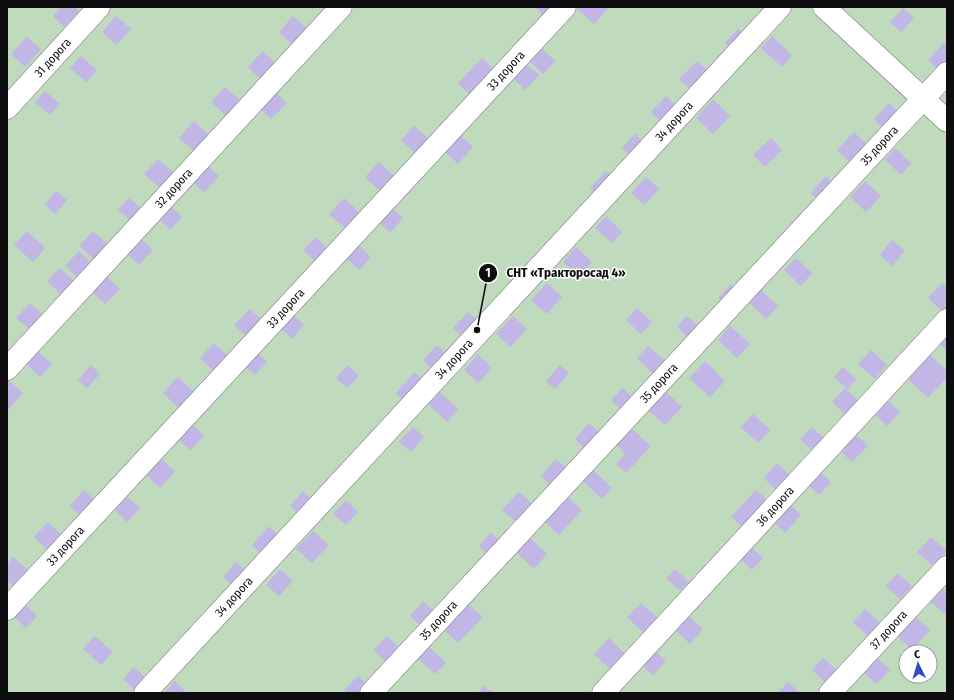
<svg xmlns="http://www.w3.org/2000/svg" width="954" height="700" font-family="'Fira Sans Condensed',sans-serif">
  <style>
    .green { fill: #bfdabc; fill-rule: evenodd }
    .building { fill: #c1b6e6 }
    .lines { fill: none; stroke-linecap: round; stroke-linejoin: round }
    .minor-casing { stroke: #707074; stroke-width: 23 }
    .minor { stroke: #fff; stroke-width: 22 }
    .labels { text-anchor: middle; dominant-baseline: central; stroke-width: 3; stroke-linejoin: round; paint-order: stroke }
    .street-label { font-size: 12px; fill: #0d0d0f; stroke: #fff }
    .leader { fill: none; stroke: #0d0d0f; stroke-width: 1.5 }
    .callout-dot { fill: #0d0d0f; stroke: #fff; stroke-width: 1.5 }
    .mark-label { font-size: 12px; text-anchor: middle; font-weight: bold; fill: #fff }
    .callout-label { font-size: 13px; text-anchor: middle; font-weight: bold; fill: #0d0d0f; stroke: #fff; stroke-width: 3; stroke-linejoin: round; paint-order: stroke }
  </style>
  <rect width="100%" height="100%" fill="#e7e7ed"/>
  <!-- green -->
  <path class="green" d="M7,7H947V693H7ZM906,652H930V676H906Z"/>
  <!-- building -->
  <path class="building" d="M61,7H75L79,11L64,27L53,16Z
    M535,7H555L545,17Z
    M575,7H606L608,8L594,24Z
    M903,8L914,18L901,32L890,22Z
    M116,16L131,29L116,45L102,32Z
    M293,16L309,30L294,46L279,32Z
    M738,29L749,39L735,53L725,43Z
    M772,36L792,55L782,67L761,48Z
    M27,37L41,49L25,67L11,54Z
    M944,43L947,46V71L943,75L928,60Z
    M539,46L555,61L543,74L527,59Z
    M263,51L277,65L262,80L248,67Z
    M81,56L97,70L86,82L70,68Z
    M482,58L496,71L472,97L458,83Z
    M697,61L713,76L696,95L679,79Z
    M526,64L539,75L525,90L512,78Z
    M225,87L242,102L227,117L211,102Z
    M45,91L60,104L50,115L35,102Z
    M275,92L287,103L271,119L260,109Z
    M666,96L683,112L668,128L651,112Z
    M713,99L730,116L713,134L696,118Z
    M889,103L904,117L889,134L874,119Z
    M194,121L210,136L195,152L179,138Z
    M414,126L430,140L417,155L401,140Z
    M456,131L473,147L458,164L441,148Z
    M854,132L872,149L856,168L837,150Z
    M635,134L649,147L636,161L622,148Z
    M771,138L782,150L765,167L753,155Z
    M895,148L911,163L901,175L885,160Z
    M158,159L174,173L160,188L144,174Z
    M379,162L396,178L382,193L365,177Z
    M207,165L219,176L204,193L192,181Z
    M606,171L619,183L603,200L590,188Z
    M826,176L838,188L823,205L811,193Z
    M646,177L659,189L644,205L631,193Z
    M865,181L881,196L866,212L850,197Z
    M56,191L67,200L55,214L45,205Z
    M129,198L142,209L131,221L118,210Z
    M344,198L360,213L346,229L329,214Z
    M169,205L182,217L170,230L157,217Z
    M391,207L403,218L390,233L378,221Z
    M606,216L622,232L612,243L595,228Z
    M27,231L45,248L33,262L14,245Z
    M93,231L109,245L95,260L79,246Z
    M139,237L153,250L139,265L125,252Z
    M316,237L330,251L318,264L303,250Z
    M892,240L905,251L892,266L880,255Z
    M355,242L371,257L359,270L343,255Z
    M576,247L592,262L579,277L563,262Z
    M79,251L93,265L80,280L65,266Z
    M796,258L812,273L801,286L784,270Z
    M60,268L75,282L63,296L47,281Z
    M103,273L120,289L105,304L89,289Z
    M547,283L562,297L547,314L531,300Z
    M942,283L947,287V310L944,313L928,298Z
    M731,284L741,293L727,307L718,298Z
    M761,290L778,306L766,319L749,303Z
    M30,303L44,316L30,330L16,318Z
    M637,308L652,322L641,334L626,320Z
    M250,309L264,322L248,338L234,325Z
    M468,312L484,327L469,343L453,328Z
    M292,314L304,325L292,339L280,328Z
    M513,316L527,329L510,347L496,334Z
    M687,316L704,331L693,343L677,327Z
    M730,326L750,344L737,358L718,340Z
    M947,332V351L937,342Z
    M214,343L230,358L216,373L200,358Z
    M437,345L453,361L439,376L423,360Z
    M648,346L672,367L660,380L637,358Z
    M34,348L52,364L40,377L22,360Z
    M871,350L887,365L875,379L858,364Z
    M258,353L267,362L255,375L245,367Z
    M928,353L947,371V377L928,398L906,377Z
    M478,354L492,368L478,383L464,370Z
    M705,361L725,381L710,397L689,378Z
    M91,365L100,374L87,388L78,380Z
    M348,365L359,376L347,388L336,378Z
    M560,365L569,373L555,389L546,381Z
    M843,367L856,379L848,389L834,377Z
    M415,372L428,385L409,406L396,393Z
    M178,377L197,395L182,411L163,393Z
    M7,379L23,393L7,411Z
    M623,388L638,402L626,415L611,400Z
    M845,388L861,403L848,417L832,402Z
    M440,392L458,409L447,422L428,404Z
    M666,392L682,407L665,425L649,411Z
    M884,397L900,412L887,426L871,411Z
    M753,414L770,430L758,443L741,427Z
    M191,423L204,436L190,450L177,438Z
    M589,423L606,438L591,454L575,439Z
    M413,427L424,437L411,452L399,442Z
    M812,427L825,439L813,451L800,439Z
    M632,429L651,446L626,473L616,464L625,454L617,445Z
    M854,433L868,446L852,462L839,450Z
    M159,457L175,471L160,488L144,473Z
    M556,459L572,473L556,490L541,476Z
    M777,463L793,478L779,493L764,478Z
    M593,470L612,488L602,499L583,481Z
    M819,471L831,482L819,495L807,484Z
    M84,490L98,503L84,519L70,506Z
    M756,490L768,501L744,528L731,517Z
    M303,491L318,505L305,520L290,506Z
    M519,492L537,508L520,526L502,510Z
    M127,497L140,508L127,522L115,510Z
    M568,497L582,510L559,535L545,522Z
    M346,500L358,512L346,525L333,514Z
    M787,502L801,515L785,533L771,520Z
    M48,522L64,537L50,552L34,537Z
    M269,526L285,542L268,560L252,545Z
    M313,531L329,545L312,563L296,549Z
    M491,533L503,544L491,557L479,546Z
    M931,537L947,551L933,566L917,552Z
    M530,538L547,554L534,569L517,553Z
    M747,543L763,558L752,570L736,555Z
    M13,557L30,572L15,588L7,580V564Z
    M236,562L253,577L239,592L223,577Z
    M280,569L293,581L279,596L266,585Z
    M675,569L689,582L680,591L666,578Z
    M898,573L912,586L900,599L886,586Z
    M938,584L947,593V611L944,614L926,597Z
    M423,601L438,615L425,629L410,616Z
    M641,603L658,618L644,633L627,617Z
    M468,604L483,617L458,643L444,630Z
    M26,605L37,616L26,628L14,617Z
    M865,609L880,623L868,636L853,622Z
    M683,611L703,629L690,644L670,625Z
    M910,612L930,630L912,650L892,631Z
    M95,636L113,652L101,665L83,649Z
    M387,636L405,653L392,668L374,650Z
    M609,638L626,655L611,670L594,654Z
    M429,647L446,663L435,674L418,659Z
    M651,647L666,661L653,675L638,662Z
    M873,654L890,670L876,684L860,669Z
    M823,658L836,670L825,682L812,670Z
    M134,667L151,683L138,693L123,679Z
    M358,676L373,690L371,693H347L344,690Z
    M175,681L187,693H164Z
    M788,682L800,693H778Z
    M483,686L493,693H478Z"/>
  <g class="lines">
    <!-- minor casing -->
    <g class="minor-casing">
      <g id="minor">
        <path d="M824,7L947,121"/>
        <path id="s1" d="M7,108L99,7"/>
        <path id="s2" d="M7,369L341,7"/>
        <path id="s3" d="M7,609L565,7"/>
        <path id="s4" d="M145,693L780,7"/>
        <path id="s5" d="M371,693L947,73"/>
        <path id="s6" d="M603,693L947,320"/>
        <path id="s7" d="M830,693L947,567"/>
      </g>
    </g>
    <!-- minor -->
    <use href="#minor" class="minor"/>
  </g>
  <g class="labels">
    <!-- street labels -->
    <g class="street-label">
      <text stroke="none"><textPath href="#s1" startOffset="68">31 дорога</textPath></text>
      <text stroke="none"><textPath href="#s3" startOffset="734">33 дорога</textPath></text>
      <text stroke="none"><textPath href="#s4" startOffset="779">34 дорога</textPath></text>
      <text stroke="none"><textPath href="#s5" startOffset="747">35 дорога</textPath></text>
      <text stroke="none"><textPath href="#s2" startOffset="246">32 дорога</textPath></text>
      <text stroke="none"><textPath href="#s3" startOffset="410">33 дорога</textPath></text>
      <text stroke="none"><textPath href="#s4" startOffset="455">34 дорога</textPath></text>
      <text stroke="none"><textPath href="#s5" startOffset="423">35 дорога</textPath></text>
      <text stroke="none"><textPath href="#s6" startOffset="254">36 дорога</textPath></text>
      <text stroke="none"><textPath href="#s3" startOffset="86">33 дорога</textPath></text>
      <text stroke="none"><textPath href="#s4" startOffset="131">34 дорога</textPath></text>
      <text stroke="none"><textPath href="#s5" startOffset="99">35 дорога</textPath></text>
      <text stroke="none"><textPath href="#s7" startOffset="86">37 дорога</textPath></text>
    </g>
  </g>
  <!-- callouts -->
  <path class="leader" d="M477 330L488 273"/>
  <g class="callout-dot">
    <circle cx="477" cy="330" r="4"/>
    <circle cx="488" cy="273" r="10"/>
  </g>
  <g class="mark-label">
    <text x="488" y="277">1</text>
  </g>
  <g class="callout-label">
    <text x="566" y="277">СНТ «Тракторосад 4»</text>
  </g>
  <!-- border -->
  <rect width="954" height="700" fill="none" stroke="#0d0d0f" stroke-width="16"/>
  <!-- north arrow -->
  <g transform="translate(918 664) rotate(355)"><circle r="19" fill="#ffffff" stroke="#9e9e9f"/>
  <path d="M0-3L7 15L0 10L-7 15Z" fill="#304dbd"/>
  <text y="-6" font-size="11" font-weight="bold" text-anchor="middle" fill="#0d0d0f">С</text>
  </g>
</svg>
